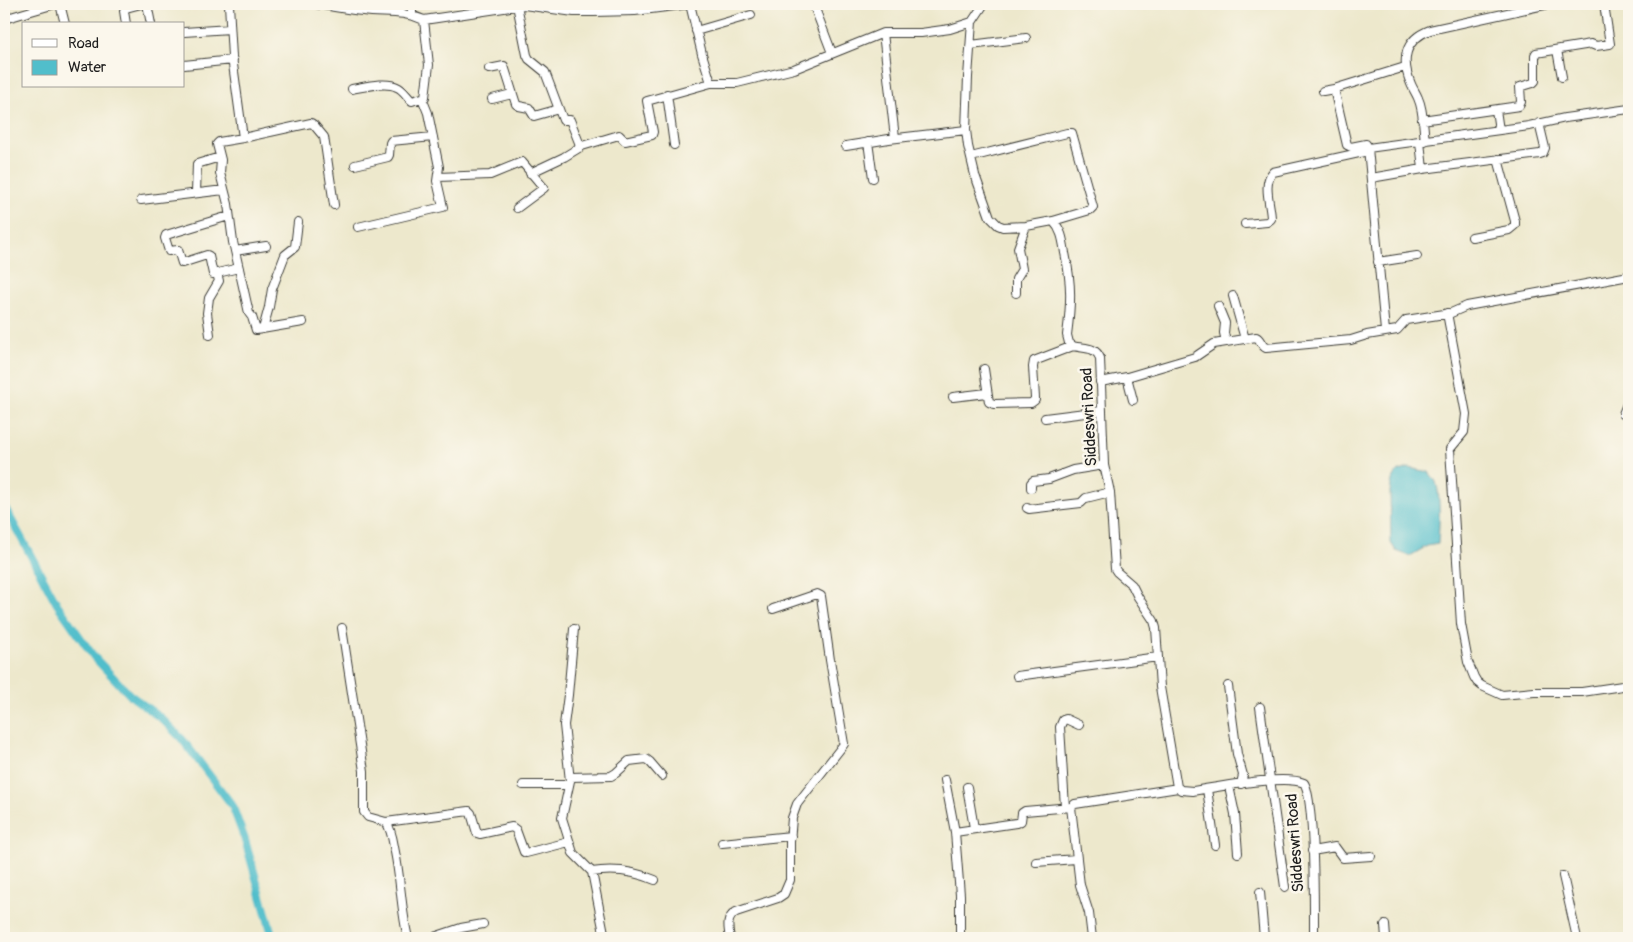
<svg xmlns="http://www.w3.org/2000/svg" width="1633" height="942" font-family="Pangolin,sans-serif">
  <style>
    .water { fill: #51becb; stroke: #366d74 }
    .lines { fill: none; stroke-linecap: round; stroke-linejoin: round }
    .canal { stroke: #51becb; stroke-width: 8 }
    .minor-casing { stroke: #3b3b36; stroke-width: 10 }
    .minor { stroke: #fff; stroke-width: 8 }
    .labels { text-anchor: middle; dominant-baseline: central; stroke-width: 5; stroke-linejoin: round; paint-order: stroke }
    .street-label { font-size: 16px; fill: #1c1c1c; stroke: #fbf7ec }
  </style>
  <rect width="100%" height="100%" fill="#fbf7ec"/>
  <filter id="ink" filterUnits="userSpaceOnUse"><feTurbulence type="fractalNoise" baseFrequency=".02" numOctaves="2"/><feDisplacementMap in="SourceGraphic" scale="10" xChannelSelector="R" yChannelSelector="G"/><feConvolveMatrix kernelMatrix="1 2 1 2 8 2 1 2 1" color-interpolation-filters="sRGB"/></filter>
  <filter id="wash" filterUnits="userSpaceOnUse"><feTurbulence type="fractalNoise" baseFrequency=".0096" numOctaves="4" result="noise"/><feDisplacementMap in="SourceGraphic" scale="20" xChannelSelector="R" yChannelSelector="G"/><feGaussianBlur stdDeviation="1.12" result="paint"/><feColorMatrix in="noise" values="0 0 0 0 0 0 0 0 0 0 0 0 0 0 0 0 0 1.4 0 .05"/><feComposite in="paint" operator="in"/></filter>
  <g filter="url(#wash)">
    <rect width="100%" height="100%" fill="#ede8cc"/>
    <!-- water -->
    <path class="water" d="M1409,468L1429,472C1431,475 1434,478 1436,482C1441,496 1439,528 1438,544L1427,546L1410,556L1396,551L1391,543L1390,491L1392,480L1397,472Z"/>
    <g class="lines">
      <!-- canal -->
      <path class="canal" d="M4,506L57,604L94,657L130,695L162,719L182,739L232,805L245,840L273,938"/>
    </g>
  </g>
  <g filter="url(#ink)">
    <g class="lines">
      <!-- minor casing -->
      <g class="minor-casing">
        <path id="minor" d="M60,4L65,24
          M147,4L151,24
          M229,4L232,57L243,138L219,142L217,144L221,160L220,173L228,204L233,242L249,313L252,317L256,330L303,322
          M316,4C331,6 347,10 363,11C385,14 402,10 424,20L524,5L574,12H593L635,11L690,4L702,54L711,83H737L794,69L883,33H921L950,29L972,22
          M984,4L972,22L968,77L966,130L968,146L975,175L990,217L998,225L1003,227L1026,226L1053,221C1062,230 1063,241 1065,253C1072,285 1071,304 1067,335L1069,343L1073,346C1084,349 1095,346 1100,358L1104,465L1110,492L1115,569L1117,572L1132,585L1138,597L1154,621L1156,628L1160,687L1177,787L1181,790L1193,791C1216,787 1285,774 1304,783C1315,798 1314,913 1314,938
          M517,5L527,55L529,59L545,72L563,120H570L580,145L582,146L619,135L625,141L652,135L653,132L647,101L711,83
          M814,6L832,53
          M412,14V4
          M4,19L55,4
          M126,24L124,11L126,8L141,4
          M696,31L751,15
          M184,32L230,29
          M883,33L895,138
          M971,45L1026,38
          M1557,50L1562,77
          M184,65L233,60
          M489,69L504,66L516,104L519,106L529,108L534,116L559,109
          M352,89C364,87 386,81 397,87C403,89 407,97 412,101L425,97L429,65L424,20
          M1334,89L1405,67
          M1323,91L1334,89L1347,145L1351,147L1366,144L1368,148L1385,331
          M667,94L674,145
          M492,99L512,94
          M1496,110L1499,130
          M1422,120L1519,106L1521,102L1520,87L1533,83L1535,81V55L1536,53L1591,44L1596,46L1610,44L1604,4
          M243,138L311,123L314,125L324,137L334,205
          M1425,141C1423,127 1424,111 1418,98C1416,93 1413,89 1411,84C1401,60 1404,40 1430,30L1549,4
          M868,142L873,178
          M1420,142L1423,169
          M846,146L889,139L966,130
          M1368,148L1529,126L1565,118L1629,109
          M971,157L1067,133H1072L1093,207L1090,210L1053,221
          M355,165L388,157L389,155L390,143L391,141L433,137
          M530,173L564,157L582,146
          M438,177L490,175L522,162L544,188L517,208
          M1371,178L1423,169L1540,154L1543,153L1545,148L1539,123
          M196,193L197,164L220,157
          M141,200L224,190
          M229,216L166,235L165,238L169,251L178,250L182,263L207,255L209,256L213,274L239,268
          M1245,224L1267,222L1271,219C1271,205 1262,184 1273,172L1368,151
          M358,227L443,207L437,181L439,167L428,113L422,98
          M1472,237L1509,230L1515,225V221L1498,159
          M235,251L266,246
          M1378,262L1417,256
          M1016,293V279L1022,269L1018,248L1026,226
          M1233,296L1245,339
          M1218,306L1225,323L1224,333L1226,342
          M1447,313L1466,414L1464,432L1450,449L1461,624L1468,662L1474,677L1477,682L1482,686L1502,695L1534,692H1582L1629,685
          M263,329L269,307L272,289L285,255L295,247L298,222
          M210,335L207,313L209,298L219,281L217,273
          M984,369L989,402L994,404L1031,403L1035,400V398L1033,367L1034,361L1073,346
          M1127,377L1133,400
          M1100,382L1127,377L1195,357L1214,344L1256,337C1261,339 1261,346 1266,348L1351,340L1367,335L1397,330L1406,320L1451,313L1467,306L1629,276
          M953,397L987,393
          M1623,414L1629,399
          M1045,418L1101,411
          M1031,488V483L1033,481L1049,479L1073,470L1104,465
          M1027,508L1029,509L1081,503L1086,498L1110,492
          M342,628L364,771V812L368,817L386,822C392,830 393,842 395,852C401,881 401,910 408,938
          M574,629L568,695L564,725L570,781L562,818L573,853L592,872L605,938
          M1017,676L1158,657
          M1228,686L1237,754L1243,775L1241,784
          M1260,707L1285,887
          M570,777L611,776L616,773L629,761L646,759L650,762L662,776
          M945,780L955,832
          M523,785H569
          M1229,786L1235,814L1238,853
          M967,787L974,828
          M1207,789L1215,845
          M1065,807L1060,727L1063,720L1066,719L1079,725
          M386,822L469,811L471,813L477,833L480,834L512,827L516,830L524,852L526,853L569,842
          M722,843L791,836
          M1312,851L1335,847L1343,858L1371,856
          M1036,862L1076,859
          M592,872C615,868 634,871 655,880
          M1563,876L1577,938
          M1260,892L1264,938
          M1385,925L1386,938
          M431,938L461,928L483,924
          M730,938C728,927 726,918 736,912L778,898L784,894L790,880V842L792,818L797,804L844,744L830,660L821,596L817,594L773,609
          M960,938V895L955,832L1016,823L1021,821L1022,813L1025,811L1071,807
          M1092,938L1089,913L1080,885L1071,807L1075,804L1178,788"/>
      </g>
      <!-- minor -->
      <use href="#minor" class="minor"/>
    </g>
  </g>
  <g class="labels">
    <!-- street labels -->
    <g class="street-label">
      <text transform="translate(1089 417) rotate(-93)">Siddeswri Road</text>
      <text transform="translate(1295 843) rotate(-94)">Siddeswri Road</text>
    </g>
  </g>
  <!-- margin -->
  <rect width="1633" height="942" fill="none" stroke="#fbf7ec" stroke-width="20"/>
  <!-- legend -->
  <rect x="22" y="22" width="162" height="65" fill="#fbf7ec" stroke="#a29f99"/>
  <rect x="32" y="39" width="25" height="8" fill="#ffffff" stroke="#a29f99"/>
  <text x="68" y="48" font-size="15" fill="#1c1c1c">Road</text>
  <rect x="32" y="60" width="25" height="15" fill="#51becb" stroke="#a29f99"/>
  <text x="68" y="72" font-size="15" fill="#1c1c1c">Water</text>
</svg>
